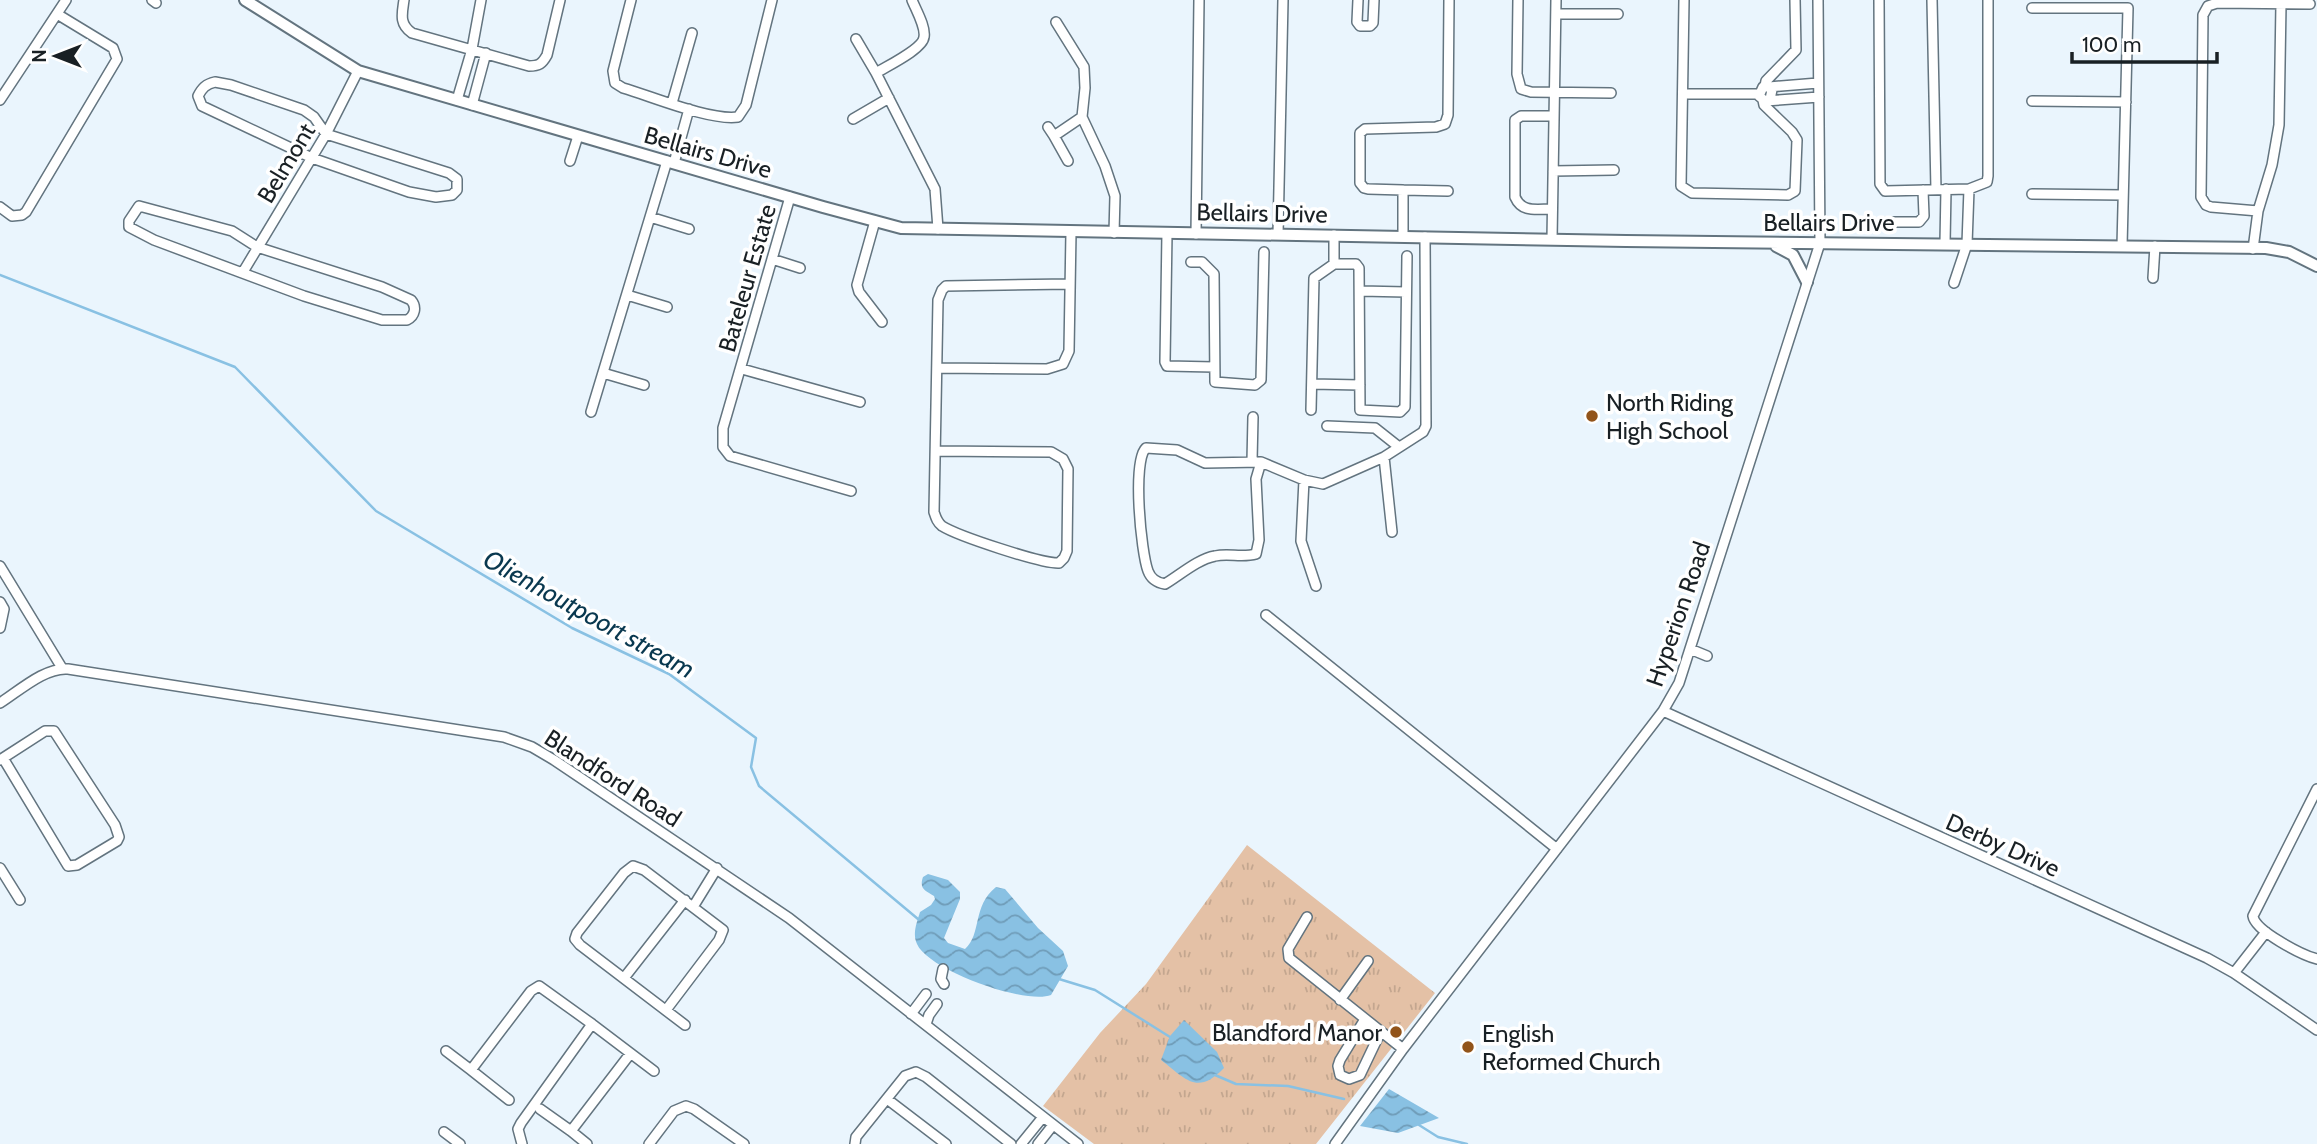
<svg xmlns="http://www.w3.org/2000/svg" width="2317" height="1144" font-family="Cabin,sans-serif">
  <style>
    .park { fill: url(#park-tufts) }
    .water { fill: url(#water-waves) }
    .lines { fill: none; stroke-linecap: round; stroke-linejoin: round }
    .stream { stroke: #89c1e3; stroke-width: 2.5 }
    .minor-casing { stroke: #63747f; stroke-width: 12 }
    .tertiary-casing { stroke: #63747f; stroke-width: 14 }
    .minor { stroke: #fff; stroke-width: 9 }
    .tertiary { stroke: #fff; stroke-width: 10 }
    .poi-dot { fill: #92541a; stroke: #fff; stroke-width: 2.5 }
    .labels { text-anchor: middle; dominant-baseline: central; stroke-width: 7; stroke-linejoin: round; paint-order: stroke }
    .street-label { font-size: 24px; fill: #192024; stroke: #fff }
    .poi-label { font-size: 24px; fill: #192024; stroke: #fff; text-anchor: start }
    .water-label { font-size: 26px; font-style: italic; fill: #09384f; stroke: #fff }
  </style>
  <defs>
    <pattern id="park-tufts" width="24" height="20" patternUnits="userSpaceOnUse" patternTransform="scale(1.75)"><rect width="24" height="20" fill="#e4c1a6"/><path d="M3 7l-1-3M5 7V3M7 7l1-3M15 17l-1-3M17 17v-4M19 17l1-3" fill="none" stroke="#c3a68f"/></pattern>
    <pattern id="water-waves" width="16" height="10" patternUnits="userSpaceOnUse" patternTransform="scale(1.75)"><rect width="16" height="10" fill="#89c1e3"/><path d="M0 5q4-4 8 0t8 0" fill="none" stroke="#6f9cb8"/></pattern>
  </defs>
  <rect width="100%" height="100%" fill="#eaf5fd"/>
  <!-- park -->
  <path class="park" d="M1247,845L1435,993L1316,1144H1094L1043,1106L1100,1033L1146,984Z"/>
  <!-- water -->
  <path class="water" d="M928,874L948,880L960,892V899L944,938L948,943L965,949C982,934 972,906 996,887L1005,889L1038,928L1063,951L1068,966L1051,995C1025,1005 928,970 917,944C912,934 917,922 920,912L931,905L935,899L934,896C925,890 919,889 923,877Z
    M1184,1020L1217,1052L1224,1068C1197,1096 1186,1079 1161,1060L1170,1036Z
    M1389,1089L1439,1118L1398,1133L1360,1126Z"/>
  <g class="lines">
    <!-- stream -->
    <path class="stream" d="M0,275L235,367L376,511L572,628L669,674L756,738L751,767L759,786L918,919
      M1059,979L1095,990L1170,1037
      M1215,1075L1236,1084L1288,1086L1344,1099
      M1419,1125L1438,1137L1467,1144"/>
    <!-- minor casing -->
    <g class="minor-casing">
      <path id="minor" d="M152,0L156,3
        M404,0C402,14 399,24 412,33L529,66C539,66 542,64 547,55L560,0
        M631,0L613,71L615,83L623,88C651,96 710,121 738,117L746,105L772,0
        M1358,0L1357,22L1360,26H1370L1373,23L1374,0
        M1518,0L1517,74L1521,89L1531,92L1611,93
        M1684,0L1681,186L1692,193L1788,195L1795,191L1797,140L1792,132L1764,105L1763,100
        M1879,0L1880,184L1885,191L1969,189L1987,182L1988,176V0
        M1932,0L1936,190
        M2032,8H2128L2122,246
        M1556,14H1618
        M1056,22L1084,67L1085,88L1082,117L1105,166L1115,196L1114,233
        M856,39L876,73L935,189L938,229
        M876,73C887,66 923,49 924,37C926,27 916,10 912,0
        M215,82L231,85L304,110L314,117L326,134L449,173L457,179V190L452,195L436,197L409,192L312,158L202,106L198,96C202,88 206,84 215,82Z
        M1765,86L1766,81L1796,50L1795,0
        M1769,87L1818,83
        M1683,94H1759
        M1770,99L1772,90L1769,87H1763L1759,96L1765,101L1819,97
        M0,100L66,0
        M457,100L472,49L481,0
        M2032,101L2126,102
        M672,103L692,33
        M472,105L486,53
        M853,119L889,98
        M1048,127L1054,136
        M570,161L578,136
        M1068,161L1054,136L1082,117
        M674,163L689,109
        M1553,171L1614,170
        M1403,190L1448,191
        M2032,194L2123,195
        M790,197L723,428V447L730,456L851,491
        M139,206L232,231L257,247L382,287L411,300C417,307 415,316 407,320H382L304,296L154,240L129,227V221Z
        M0,207L12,216L22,215L26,212L117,59L113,48L57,14
        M1552,209C1536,209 1522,213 1515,197V120L1521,116H1553
        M2258,211L2211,207L2206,205L2201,197L2203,15L2208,6L2217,3L2310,4
        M650,217L689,229
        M875,221L857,285L859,292L882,322
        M1883,222H1919L1924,216L1923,190
        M1167,233L1165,362L1167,366L1214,367
        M1196,234L1199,0
        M1278,234L1283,0
        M1403,236V190L1368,189L1364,188L1360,183V133L1365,129L1436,127L1445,124L1448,115L1449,0
        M1552,239L1556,0
        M1945,243L1946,189
        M2253,249L2258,211L2272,165L2279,125L2281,4
        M772,259L800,268
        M1191,262H1202L1214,274L1215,382L1255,385L1261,380L1264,252
        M1334,264H1356L1359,268L1360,410L1400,412L1405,407L1407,256
        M243,272L326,134L358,71
        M2153,278L2155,246
        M1954,283L1967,244L1969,189
        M1361,291L1406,292
        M627,295L667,307
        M937,368L1047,369L1063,364L1069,351L1071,232
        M742,369L860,402
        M603,373L644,385
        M1312,384L1360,385
        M1311,410L1314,278L1334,264V235
        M591,412L667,161
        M1327,426L1375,428L1399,447
        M937,451L1051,452L1063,459L1068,469L1067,551L1064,558L1059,563C1042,564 958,536 942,526C937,522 936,518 934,512L938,300L942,290L946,286L1070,284
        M1384,457L1392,532
        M1252,461L1253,417
        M1261,462L1256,479L1259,540L1256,554C1242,558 1229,553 1215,556C1198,559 1180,575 1165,584C1158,583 1151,579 1148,571C1141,552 1132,461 1146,448L1177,450L1205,463L1261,462L1304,480L1323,484L1384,457L1423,432L1426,426L1425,237
        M1304,480L1301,541L1316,586
        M0,566L62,668
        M0,602L4,609L0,628
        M1266,615L1557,849
        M1690,649L1707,656
        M0,703C19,691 45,667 68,669L504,737L532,747L554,760L789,918L1078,1144
        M1663,711L2207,958L2234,973L2317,1030
        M0,760L45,731H54L115,825L119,837L117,841L77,865L68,866L3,758
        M2317,789L2253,916C2255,931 2302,955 2317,959
        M0,868L20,900
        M693,907L717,868
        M1307,917L1288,949L1289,958L1403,1049
        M943,969L941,979L944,984
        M2234,973L2266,932
        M624,978L685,900
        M1340,1000L1368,961
        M666,1010L719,940L723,930L644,870L633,866L624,873L577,933L575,939L580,945L685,1025
        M911,1014L926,994
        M1365,1019L1340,1060L1338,1066L1340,1075L1349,1079L1360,1075L1381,1031
        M926,1024L929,1015L937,1004
        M446,1051L471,1070L531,991L539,986L592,1024
        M471,1070L509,1100
        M887,1099L946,1144
        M540,1109L571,1131
        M444,1132L460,1144
        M522,1144L518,1129L521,1123L592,1024L654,1071
        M587,1144L571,1131L630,1054
        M649,1144L674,1111L686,1106L694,1109L744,1144
        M855,1144L856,1137L905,1076L916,1072L926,1077L1011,1144
        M1021,1144L1043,1117
        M1038,1144L1053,1125
        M1335,1144L1403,1049L1663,711L1679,683L1820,243L1818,0"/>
    </g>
    <!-- tertiary casing -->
    <g class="tertiary-casing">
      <path id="tertiary" d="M245,0L358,71L823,207L901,228L1626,241L2266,248L2289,252L2317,266
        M1776,246L1793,255L1807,282"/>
    </g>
    <!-- minor -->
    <use href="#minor" class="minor"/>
    <!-- tertiary -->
    <use href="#tertiary" class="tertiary"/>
  </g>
  <!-- markers -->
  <g class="poi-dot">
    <circle cx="1592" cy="416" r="7"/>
    <circle cx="1396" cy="1032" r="7"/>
    <circle cx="1468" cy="1047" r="7"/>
  </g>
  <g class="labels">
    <!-- street labels -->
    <g class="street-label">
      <text transform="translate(708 152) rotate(16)">Bellairs Drive</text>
      <text transform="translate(286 163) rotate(-59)">Belmont</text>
      <text transform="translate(1262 213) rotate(1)">Bellairs Drive</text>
      <text x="1829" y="222">Bellairs Drive</text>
      <text transform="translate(747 278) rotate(-74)">Bateleur Estate</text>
      <text transform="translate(1678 614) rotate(-71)">Hyperion Road</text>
      <text transform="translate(613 778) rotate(33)">Blandford Road</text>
      <text transform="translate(2003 845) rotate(24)">Derby Drive</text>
    </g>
    <!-- poi labels -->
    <g class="poi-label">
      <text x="1606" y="402">North Riding<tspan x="1606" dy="28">High School</tspan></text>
      <text x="1382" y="1032" text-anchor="end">Blandford Manor</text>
      <text x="1482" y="1033">English<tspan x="1482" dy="28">Reformed Church</tspan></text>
    </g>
    <!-- water labels -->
    <g class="water-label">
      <text transform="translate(589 614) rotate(29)">Olienhoutpoort stream</text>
    </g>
  </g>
  <!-- north arrow -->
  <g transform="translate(56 56) rotate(270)" stroke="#ffffff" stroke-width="5" paint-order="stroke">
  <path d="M0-5L12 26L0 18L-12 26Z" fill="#192024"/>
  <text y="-10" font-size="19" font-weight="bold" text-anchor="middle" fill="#192024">N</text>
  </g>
  <!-- scale -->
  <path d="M2072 52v10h145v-10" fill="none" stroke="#192024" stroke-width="3.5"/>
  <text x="2082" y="52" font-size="21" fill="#192024" stroke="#ffffff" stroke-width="5" paint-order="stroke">100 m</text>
</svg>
